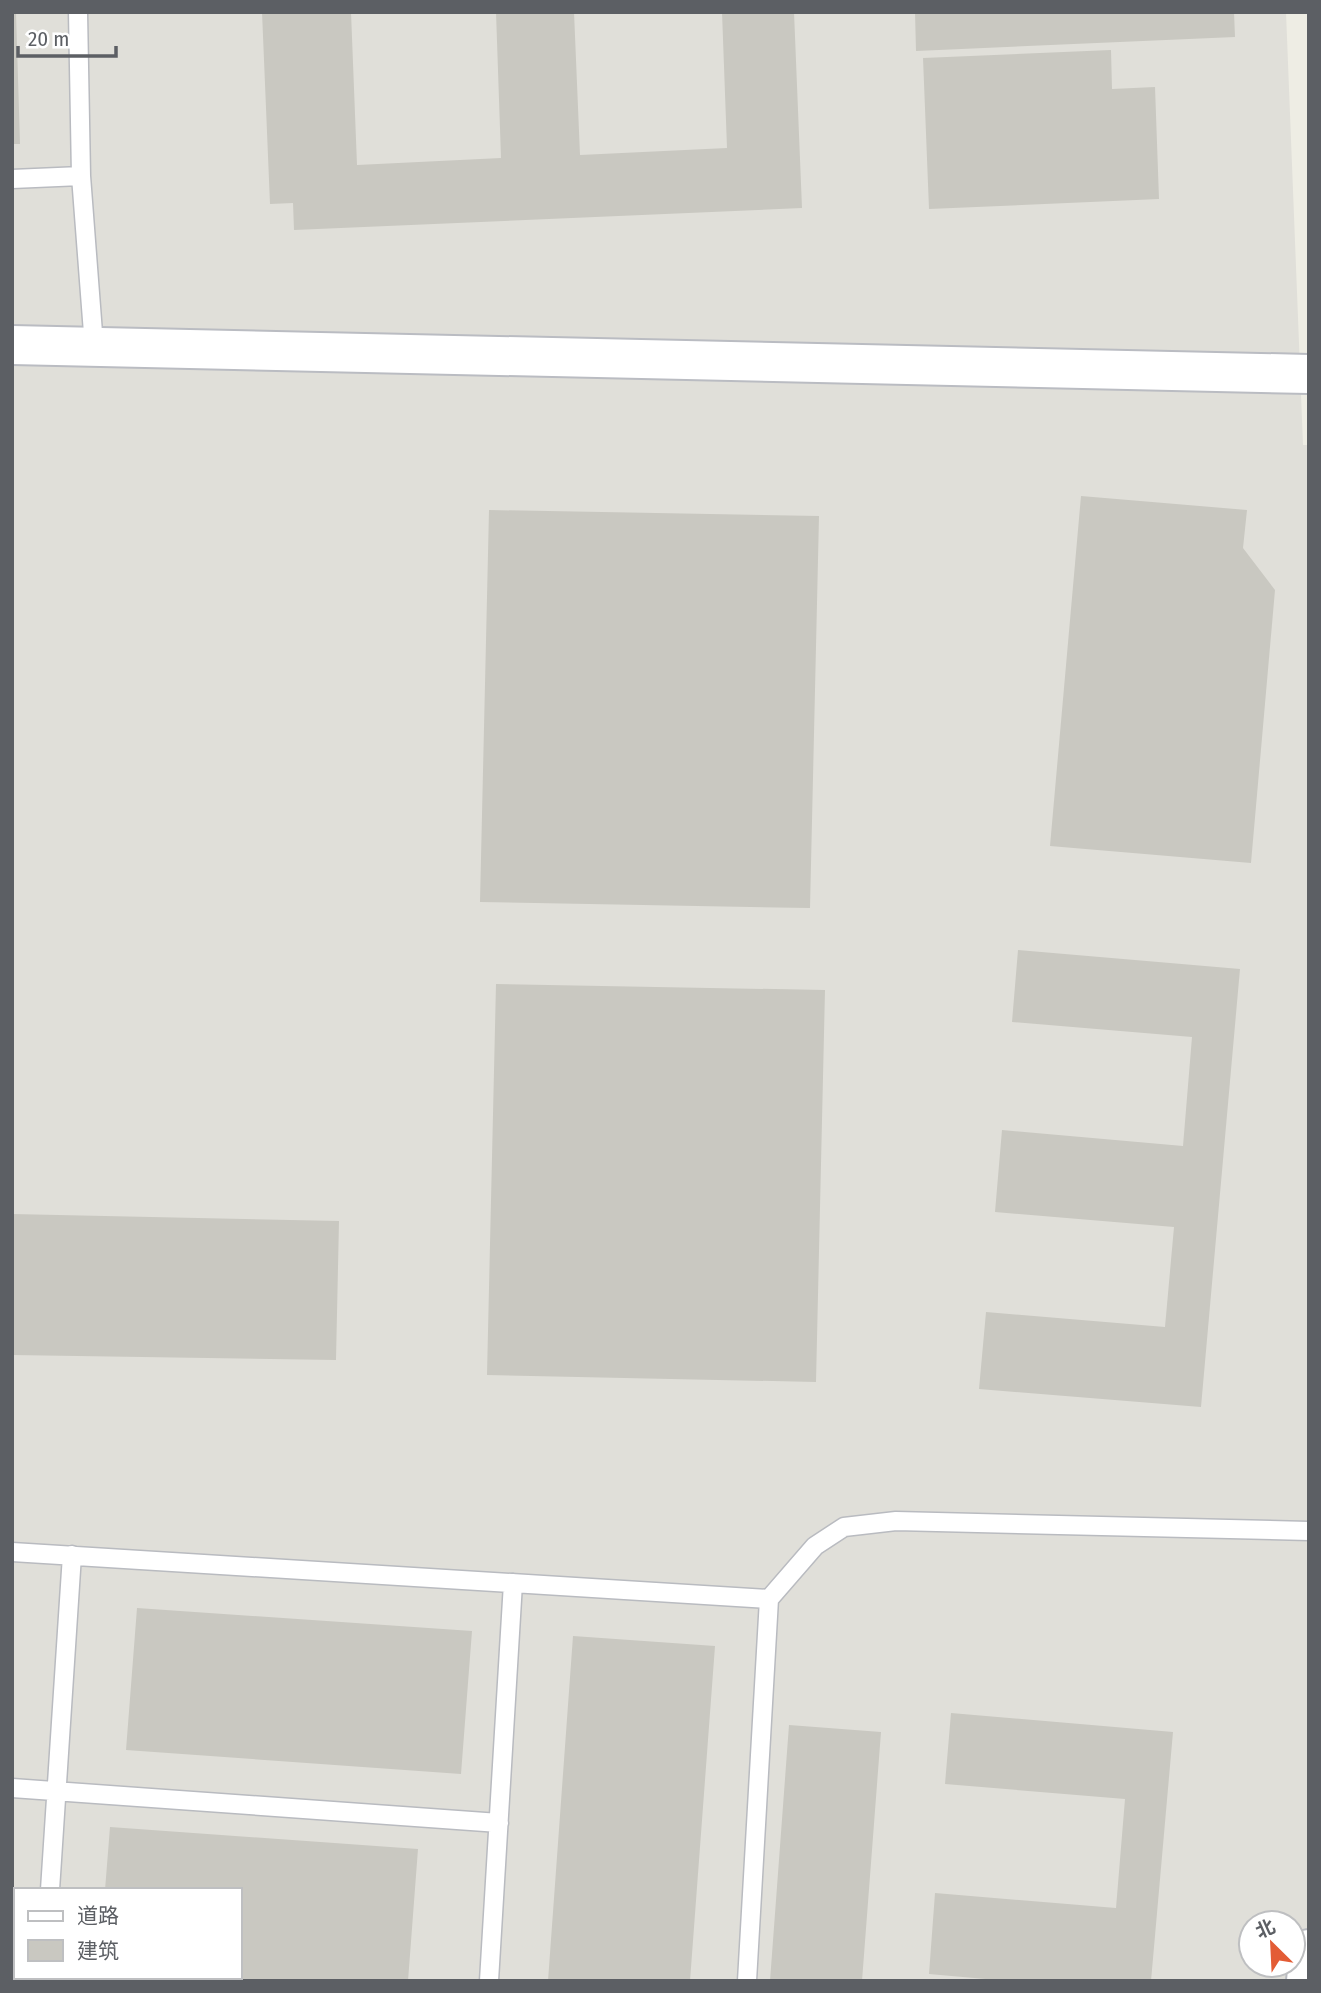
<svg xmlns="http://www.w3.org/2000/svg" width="1321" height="1993" font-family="'Fira Sans Condensed','Noto Sans SC',sans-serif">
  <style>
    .industrial { fill: #e0dfd9; fill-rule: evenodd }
    .building { fill: #c9c8c1 }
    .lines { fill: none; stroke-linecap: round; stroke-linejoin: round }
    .lane-casing { stroke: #b9bbc0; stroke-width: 21 }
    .secondary-casing { stroke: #babcc2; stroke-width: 42 }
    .lane { stroke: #fff; stroke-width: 18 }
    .secondary { stroke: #fff; stroke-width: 38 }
  </style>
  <rect width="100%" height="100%" fill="#eeede4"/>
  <!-- industrial -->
  <path class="industrial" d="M12,12H1286L1303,445H1309V1981H12ZM16,1890H240V1977H16ZM1251,1923H1293V1965H1251Z"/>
  <!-- building -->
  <path class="building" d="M12,12H16L20,144H12Z
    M262,12H351L357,165L501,158L496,12H574L580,155L727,148L722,12H794L802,208L294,230L293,203L270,204Z
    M915,12H1234L1235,37L916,51Z
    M1111,50L1112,89L1155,87L1159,199L929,209L923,58Z
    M1081,496L1247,510L1243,548L1275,590L1251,863L1050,846Z
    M489,510L819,516L810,908L480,902Z
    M1018,950L1240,969L1201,1407L979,1389L986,1312L1165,1327L1174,1227L995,1212L1002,1130L1183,1146L1192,1037L1012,1022Z
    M496,984L825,990L816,1382L487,1375Z
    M12,1214L339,1221L336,1360L12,1355Z
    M137,1608L472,1631L461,1774L126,1750Z
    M573,1636L715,1646L690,1981H548Z
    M951,1713L1173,1732L1151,1981H1008L929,1974L935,1893L1116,1908L1125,1799L945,1784Z
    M789,1725L881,1732L862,1981H770Z
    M110,1827L418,1849L408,1981H98V1977H240V1890H105Z"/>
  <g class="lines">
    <!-- lane casing -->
    <g class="lane-casing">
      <path id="lane" d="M78,12L81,176L94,346
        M12,179L81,176
        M12,1552L769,1599
        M12,1788L499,1823
        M50,1890L72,1555
        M44,1981V1977
        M489,1981L513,1583
        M747,1981L769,1599L815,1546L844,1527L896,1521L1309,1531"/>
    </g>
    <!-- secondary casing -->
    <g class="secondary-casing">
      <path id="secondary" d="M12,345L1309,374
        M1306,1981L1309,1949"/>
    </g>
    <!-- lane -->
    <use href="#lane" class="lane"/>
    <!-- secondary -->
    <use href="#secondary" class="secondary"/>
  </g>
  <!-- border -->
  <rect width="1321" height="1993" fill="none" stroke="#5c5f64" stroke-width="28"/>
  <!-- legend -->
  <rect x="14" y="1888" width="228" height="91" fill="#ffffff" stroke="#bebfc1" stroke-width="2"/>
  <rect x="28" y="1911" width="35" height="10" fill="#ffffff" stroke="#bebfc1" stroke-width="2"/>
  <text x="77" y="1923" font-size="21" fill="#5c5f64">道路</text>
  <rect x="28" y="1940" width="35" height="21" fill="#c9c8c1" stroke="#bebfc1" stroke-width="2"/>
  <text x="77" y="1958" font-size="21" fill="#5c5f64">建筑</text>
  <!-- north arrow -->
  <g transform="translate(1272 1944) rotate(336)"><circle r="33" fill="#ffffff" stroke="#bebfc1" stroke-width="2"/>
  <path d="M0-5L12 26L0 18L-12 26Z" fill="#e35c35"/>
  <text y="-10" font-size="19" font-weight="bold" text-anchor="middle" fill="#5c5f64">北</text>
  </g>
  <!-- scale -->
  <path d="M18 46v10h98v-10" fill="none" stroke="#5c5f64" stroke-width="3.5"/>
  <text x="28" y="46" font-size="21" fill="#5c5f64" stroke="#ffffff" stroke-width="5" paint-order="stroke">20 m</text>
</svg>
